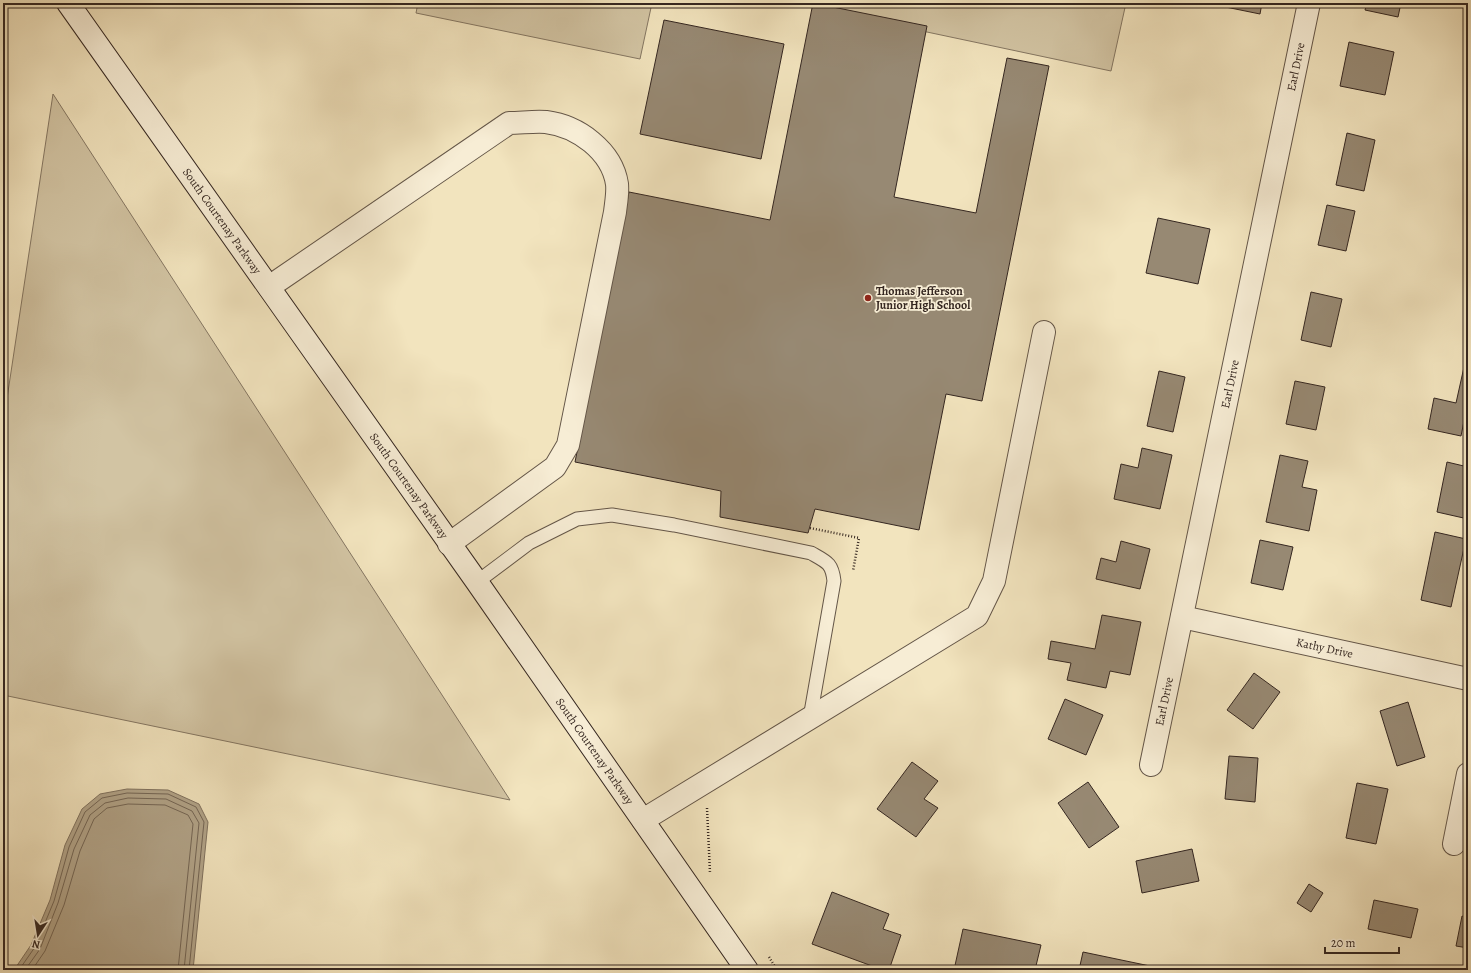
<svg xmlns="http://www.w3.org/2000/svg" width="1471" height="973" font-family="Alegreya,serif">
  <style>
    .green { fill: #d2c4a3; stroke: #847662 }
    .water { fill: #b2a489; stroke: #80725f }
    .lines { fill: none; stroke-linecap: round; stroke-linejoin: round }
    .shore { stroke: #746655; stroke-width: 1 }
    .building { fill: #978973; stroke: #352721 }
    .lane-casing { stroke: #645648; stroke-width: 15 }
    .street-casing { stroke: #645648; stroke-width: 24 }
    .secondary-casing { stroke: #352721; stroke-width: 24 }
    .path { stroke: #352721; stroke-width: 2.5; stroke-dasharray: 1 2; stroke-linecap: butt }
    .lane { stroke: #f7edd5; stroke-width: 13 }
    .street { stroke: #f7edd5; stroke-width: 22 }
    .secondary { stroke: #f7edd5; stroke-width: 22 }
    .poi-dot { fill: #8f2418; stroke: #f7edd5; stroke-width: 1.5 }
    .labels { text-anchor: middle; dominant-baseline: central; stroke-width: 3.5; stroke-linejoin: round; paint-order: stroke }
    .street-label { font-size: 12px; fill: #352721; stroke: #f7edd5 }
    .poi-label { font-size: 12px; font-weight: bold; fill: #352721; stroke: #f7edd5; text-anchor: start }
  </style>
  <rect width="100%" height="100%" fill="#f2e4be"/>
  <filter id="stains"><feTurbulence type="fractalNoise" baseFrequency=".005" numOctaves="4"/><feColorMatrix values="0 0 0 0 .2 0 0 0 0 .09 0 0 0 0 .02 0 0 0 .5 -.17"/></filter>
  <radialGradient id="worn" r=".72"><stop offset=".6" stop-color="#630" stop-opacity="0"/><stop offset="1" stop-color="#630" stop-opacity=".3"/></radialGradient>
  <!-- green -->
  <path class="green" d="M418,3H652L640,59L416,13Z
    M790,3H1126L1111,71Z
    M53,94L510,800L3,695V425Z"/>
  <!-- water -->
  <path class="water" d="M127,789L168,790L199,804L208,822L193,970H14L31,945L50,900L65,845L82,809L100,794Z"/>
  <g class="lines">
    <!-- shore -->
    <path class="shore" d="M19,970L35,947L54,901L69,847L85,812L102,798L127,793L168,794L196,807L204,822L189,970
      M25,970L40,949L58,903L74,849L90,815L105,803L128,798L166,799L192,811L199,823L184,970
      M32,970L45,951L64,905L80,851L94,819L107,808L128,804L165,805L188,815L193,824L178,970"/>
  </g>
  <!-- building -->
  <path class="building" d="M813,3L927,26L894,197L976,213L1007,58L1049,66L982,401L946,394L919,530L815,509L808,533L720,517L721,491L575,462L629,192L770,220Z
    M1206,3H1262L1260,14Z
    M1367,3H1401L1398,17L1365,10Z
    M664,20L784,44L761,159L640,134Z
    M1349,42L1394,52L1385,95L1340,86Z
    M1347,133L1375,140L1364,191L1336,185Z
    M1327,205L1355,211L1346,251L1318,245Z
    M1158,218L1210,229L1198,284L1146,273Z
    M1311,292L1342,299L1331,347L1301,340Z
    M1464,367L1468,368V422L1464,421L1461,436L1428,429L1434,398L1456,403Z
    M1159,371L1185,377L1173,432L1147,426Z
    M1295,381L1325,387L1316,430L1286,424Z
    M1142,448L1172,455L1160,509L1114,499L1121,464L1138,468Z
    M1280,455L1308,461L1302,487L1317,490L1309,531L1266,522Z
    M1447,462L1468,467V519L1437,512Z
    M1435,532L1466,539L1451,607L1421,600Z
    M1260,540L1293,547L1283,590L1251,583Z
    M1121,541L1150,549L1140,589L1096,579L1101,558L1116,562Z
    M1102,615L1141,622L1130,675L1110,671L1106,688L1067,680L1071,663L1048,659L1051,641L1095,649Z
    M1254,673L1280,692L1253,729L1227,710Z
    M1065,699L1103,715L1086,755L1048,739Z
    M1408,702L1425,757L1397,766L1380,711Z
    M1229,756L1258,758L1255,802L1225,799Z
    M912,762L938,781L924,799L938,808L916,837L877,809Z
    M1088,782L1119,827L1089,848L1058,803Z
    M1357,783L1388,789L1376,844L1346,838Z
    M1192,849L1199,881L1142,893L1136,861Z
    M1309,884L1323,893L1311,912L1297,903Z
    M832,892L889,914L883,929L901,935L889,970H883L812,944Z
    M1374,900L1418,909L1411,938L1368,929Z
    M1462,916L1468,918V948L1456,946Z
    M963,929L1041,945L1035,970H954Z
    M1083,952L1150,966L1149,970H1079Z"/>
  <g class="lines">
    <!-- lane casing -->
    <g class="lane-casing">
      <path id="lane" d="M477,582L529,543L577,519L612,515L674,525L811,553C827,562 832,563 834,581L810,718"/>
    </g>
    <!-- street casing -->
    <g class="street-casing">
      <g id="street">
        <path d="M269,287L509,123C521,123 534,121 546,122C578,126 612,151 617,184C618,193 616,203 615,212L568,445L555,467L449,544"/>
        <path id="s1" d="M1182,617L1468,679"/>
        <path id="s2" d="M1151,765L1309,3"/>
        <path d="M643,820L977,616L994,581L1044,332"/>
        <path d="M1454,844L1468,774"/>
      </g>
    </g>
    <!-- secondary casing -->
    <g class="secondary-casing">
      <g id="secondary">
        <path id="s3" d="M68,3L477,582L747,970"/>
      </g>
    </g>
    <!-- path -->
    <path class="path" d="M810,528L859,538L853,571
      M707,808L710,873
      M769,957L777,970"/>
    <!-- lane -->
    <use href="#lane" class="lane"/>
    <!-- street -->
    <use href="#street" class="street"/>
    <!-- secondary -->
    <use href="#secondary" class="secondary"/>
  </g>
  <!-- markers -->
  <circle class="poi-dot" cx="868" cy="298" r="4"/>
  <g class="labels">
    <!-- street labels -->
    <g class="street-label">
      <text stroke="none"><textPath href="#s2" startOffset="713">Earl Drive</textPath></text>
      <text stroke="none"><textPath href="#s3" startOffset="267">South Courtenay Parkway</textPath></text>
      <text stroke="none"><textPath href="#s2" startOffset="389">Earl Drive</textPath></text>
      <text stroke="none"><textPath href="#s3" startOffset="591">South Courtenay Parkway</textPath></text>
      <text stroke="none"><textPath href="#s1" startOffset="146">Kathy Drive</textPath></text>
      <text stroke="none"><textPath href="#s2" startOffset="65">Earl Drive</textPath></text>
      <text stroke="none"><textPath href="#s3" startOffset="915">South Courtenay Parkway</textPath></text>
    </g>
    <!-- poi labels -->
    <g class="poi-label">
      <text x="876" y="291">Thomas Jefferson<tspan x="876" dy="14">Junior High School</tspan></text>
    </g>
  </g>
  <!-- margin -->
  <rect width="1471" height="973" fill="none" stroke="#f2e4be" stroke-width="16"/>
  <rect x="4" y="4" width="1463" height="965" fill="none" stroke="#352721" stroke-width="2"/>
  <rect x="8" y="8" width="1455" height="957" fill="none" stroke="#352721"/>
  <!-- north arrow -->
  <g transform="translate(38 935) rotate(192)" stroke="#f7edd5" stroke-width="3" paint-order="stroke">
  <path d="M0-3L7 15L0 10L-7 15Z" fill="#352721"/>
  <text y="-6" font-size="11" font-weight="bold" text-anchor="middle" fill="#352721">N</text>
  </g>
  <!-- scale -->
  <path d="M1325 947v6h74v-6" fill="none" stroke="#352721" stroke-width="2"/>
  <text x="1331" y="947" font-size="12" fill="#352721" stroke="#f7edd5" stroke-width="3" paint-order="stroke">20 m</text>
  <rect width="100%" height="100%" filter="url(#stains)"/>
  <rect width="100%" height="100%" fill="url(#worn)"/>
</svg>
